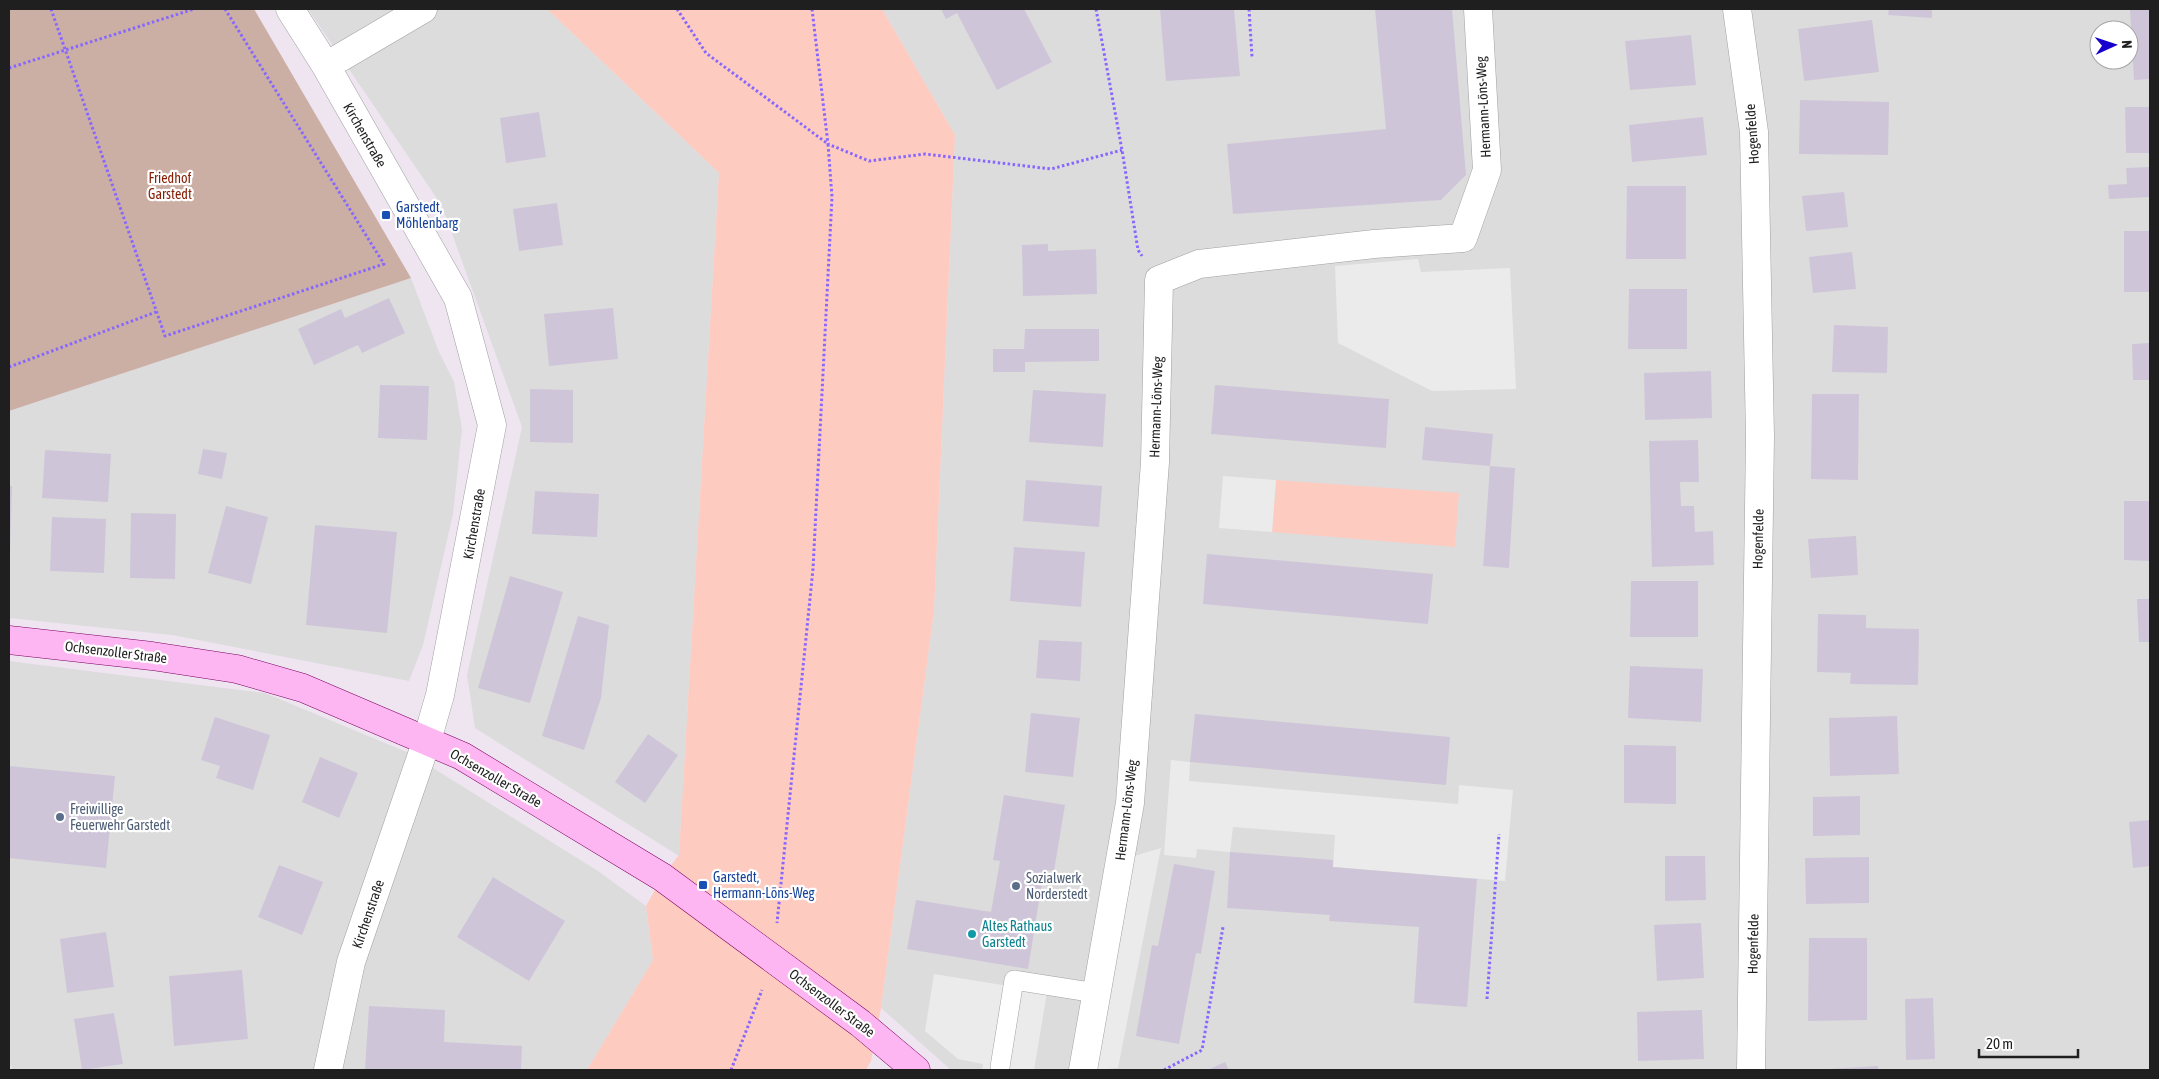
<svg xmlns="http://www.w3.org/2000/svg" width="2159" height="1079" font-family="'Asap Condensed',sans-serif">
  <style>
    .residential { fill: #dcdcdd; fill-rule: evenodd }
    .cemetery { fill: #cbafa5 }
    .park { fill: #fdcbc0 }
    .parking { fill: #ebebeb }
    .building { fill: #cfc5d8 }
    .lines { fill: none; stroke-linecap: round; stroke-linejoin: round }
    .lane-casing { stroke: #a0a0a0; stroke-width: 20 }
    .street-casing { stroke: #a0a0a0; stroke-width: 29 }
    .secondary-casing { stroke: #7c0061; stroke-width: 29 }
    .path { stroke: #8867ff; stroke-width: 3; stroke-dasharray: 2.5 2.5; stroke-linecap: butt }
    .lane { stroke: #fff; stroke-width: 19 }
    .street { stroke: #fff; stroke-width: 28 }
    .secondary { stroke: #fdb6f2; stroke-width: 28 }
    .transit-dot { fill: #1a4fb4; stroke: #fff; stroke-width: 2 }
    .service-dot { fill: #5c6f8a; stroke: #fff; stroke-width: 2 }
    .culture-dot { fill: #0f9aa8; stroke: #fff; stroke-width: 2 }
    .labels { text-anchor: middle; dominant-baseline: central; stroke-width: 4.5; stroke-linejoin: round; paint-order: stroke }
    .street-label { font-size: 14px; fill: #1f1f1f; stroke: #fff }
    .park-label { font-size: 14px; fill: #851e05; stroke: #fff }
    .transit-label { font-size: 14px; fill: #164399; stroke: #fff; text-anchor: start }
    .service-label { font-size: 14px; fill: #4e5e75; stroke: #fff; text-anchor: start }
    .culture-label { font-size: 14px; fill: #0d838f; stroke: #fff; text-anchor: start }
  </style>
  <rect width="100%" height="100%" fill="#eee5f0"/>
  <!-- residential -->
  <path class="residential" d="M308,9H547L719,173L679,856L475,728L467,675L522,427L442,206Z
    M882,9H2150V1070H951L881,1008L934,611L955,135ZM2099,30H2129V60H2099Z
    M411,278L439,352L454,382L462,429L453,514L423,645L409,681L172,635L9,618V411Z
    M9,661L265,693L409,753L598,871L646,906L653,960L587,1070H13L9,1063Z"/>
  <!-- cemetery -->
  <path class="cemetery" d="M9,9H254L411,278L9,411Z"/>
  <!-- park -->
  <path class="park" d="M547,9H882L955,135L934,611L881,1008L871,1061L866,1070H587L653,960L646,906L662,877L679,855L719,173Z
    M1276,480L1459,493L1455,547L1272,532Z"/>
  <!-- parking -->
  <path class="parking" d="M1418,259L1421,272L1510,268L1516,389L1432,391L1338,343L1335,266Z
    M1223,476L1276,480L1272,532L1219,528Z
    M1171,760L1190,762L1189,781L1458,804L1459,785L1513,790L1505,881L1333,867L1335,835L1233,827L1230,852L1197,849L1196,858L1164,855Z
    M1161,848L1118,1068L1093,1070L1134,856Z
    M934,974L1047,992L1034,1070H982L983,1064L958,1059L925,1031Z"/>
  <!-- building -->
  <path class="building" d="M941,9H1024L1052,62L997,90L957,13L946,19Z
    M1160,9H1234L1240,76L1166,81Z
    M1375,9H1452L1466,175L1441,200L1233,214L1227,144L1386,129Z
    M1889,9H1932V18L1888,15Z
    M2130,9H2150V79L2134,80Z
    M1872,20L1879,72L1804,81L1798,29Z
    M1691,35L1696,85L1630,90L1625,41Z
    M1800,100L1889,102L1888,155L1799,154Z
    M2125,107H2150V153H2126Z
    M539,112L546,157L506,163L500,118Z
    M1703,117L1707,155L1632,162L1629,125Z
    M2150,167V197L2109,199L2108,185L2127,184L2126,168Z
    M1627,186H1686V259H1626Z
    M1844,192L1848,227L1806,231L1802,196Z
    M557,203L563,245L519,251L513,209Z
    M2124,231H2150V292H2124Z
    M1048,244V251L1096,249L1097,294L1023,296L1022,245Z
    M1852,252L1856,289L1813,293L1809,257Z
    M1629,289H1687V349H1628Z
    M389,298L405,333L362,353L358,345L314,365L298,329L341,309L345,318Z
    M613,308L618,359L549,366L544,314Z
    M1834,325L1888,327L1887,373L1832,372Z
    M1025,329H1099V361L1025,362V372H993V349H1024Z
    M2150,343V380H2133L2132,344Z
    M1711,371L1712,418L1645,420L1644,373Z
    M380,385L429,386L427,440L378,438Z
    M1215,385L1389,399L1386,448L1211,434Z
    M530,389L573,390V443L530,442Z
    M1033,390L1106,394L1103,447L1029,442Z
    M1812,394H1859L1858,480L1811,479Z
    M1425,427L1493,434L1490,466L1422,460Z
    M1698,440L1699,482H1680L1681,506H1694L1695,532L1713,531L1714,565L1652,567L1649,441Z
    M203,449L227,453L222,479L198,474Z
    M45,450L111,454L108,502L42,498Z
    M1490,466L1515,468L1509,568L1483,566Z
    M1026,480L1102,486L1099,527L1023,521Z
    M9,486H12L10,553H9Z
    M535,491L599,494L597,537L532,534Z
    M2124,501H2150V561L2124,560Z
    M226,506L268,517L251,584L208,573Z
    M131,513L176,514L175,579L130,578Z
    M52,517L106,519L104,573L50,571Z
    M315,525L397,532L387,633L306,625Z
    M1856,536L1858,575L1811,578L1808,539Z
    M1014,547L1085,552L1081,607L1010,601Z
    M1207,554L1433,574L1428,624L1203,604Z
    M510,576L563,592L530,703L478,688Z
    M1631,581H1698V637H1630Z
    M2137,599H2150V642H2139Z
    M1818,614L1866,615V628L1919,629L1918,685L1850,684L1851,673L1817,672Z
    M578,616L609,625L601,698L584,750L542,736Z
    M1039,640L1082,642L1080,681L1036,678Z
    M1630,666L1703,669L1701,722L1628,718Z
    M1031,713L1080,718L1073,777L1025,772Z
    M1195,714L1450,737L1446,785L1190,762Z
    M1897,716L1899,774L1830,776L1829,718Z
    M215,717L270,735L253,790L216,778L220,766L201,760Z
    M648,734L678,755L645,803L615,782Z
    M1624,745L1676,746V804L1624,803Z
    M320,757L358,773L339,818L302,802Z
    M9,766L115,776L106,868L9,858Z
    M1004,795L1065,805L1054,871L1044,870L1028,969L907,949L916,900L991,912L1000,861L993,860Z
    M1860,796V835L1813,836V797Z
    M2150,820V866L2133,868L2129,822Z
    M1230,852L1333,860V867L1477,879L1467,1007L1414,1003L1419,927L1329,921L1330,915L1227,908Z
    M1665,856H1705L1706,900L1665,901Z
    M1869,857V903L1806,904L1805,858Z
    M1174,864L1215,871L1201,954L1196,953L1179,1044L1136,1036L1152,945L1158,946Z
    M279,865L323,882L302,935L258,917Z
    M493,877L565,921L529,981L457,937Z
    M1701,923L1704,978L1657,981L1654,925Z
    M106,932L114,987L67,993L60,939Z
    M1809,938H1867V1020L1808,1021Z
    M242,970L248,1039L174,1046L169,976Z
    M1933,998L1935,1059L1906,1060L1905,999Z
    M369,1006L445,1010L444,1042L522,1046L521,1070H365Z
    M1702,1010L1704,1059L1638,1061L1637,1012Z
    M114,1013L123,1064L82,1070L74,1019Z
    M1225,1062L1229,1070H1208Z
    M1878,1066V1070H1829V1069Z"/>
  <g class="lines">
    <!-- lane casing -->
    <g class="lane-casing">
      <path id="lane" d="M1000,1067L1014,980L1096,993"/>
    </g>
    <!-- street casing -->
    <g class="street-casing">
      <path id="street" d="M290,9L326,66L458,298L492,425L440,695L427,740L351,962L328,1070
        M1737,9L1754,132L1760,437L1751,1070
        M326,66L423,9
        M1083,1070L1130,803L1155,462L1159,280L1199,264L1374,244L1463,238L1487,170L1478,9"/>
    </g>
    <!-- secondary casing -->
    <g class="secondary-casing">
      <path id="secondary" d="M9,640L152,656L237,669L303,688L462,756L662,877L860,1023L916,1070"/>
    </g>
    <!-- path -->
    <path class="path" d="M51,9L165,336L384,264L225,9
      M677,9L706,53L828,144L832,197L813,569L777,923
      M812,9L828,144L869,161L925,154L1051,169L1122,150
      M1096,9L1122,150L1138,250L1142,256
      M1249,9L1252,57
      M9,68L194,9
      M9,367L156,312
      M1487,999L1499,834
      M731,1070L762,990
      M1164,1070L1202,1050L1223,927"/>
    <!-- lane -->
    <use href="#lane" class="lane"/>
    <!-- street -->
    <use href="#street" class="street"/>
    <!-- secondary -->
    <use href="#secondary" class="secondary"/>
  </g>
  <!-- markers -->
  <g class="transit-dot">
    <rect x="381" y="210" width="10" height="10" rx="2.5"/>
    <rect x="698" y="880" width="10" height="10" rx="2.5"/>
  </g>
  <g class="service-dot">
    <circle cx="60" cy="817" r="5"/>
    <circle cx="1016" cy="886" r="5"/>
  </g>
  <circle class="culture-dot" cx="972" cy="934" r="5"/>
  <g class="labels">
    <!-- street labels -->
    <g class="street-label">
      <text transform="translate(1483 107) rotate(-93)">Hermann-Löns-Weg</text>
      <text transform="translate(1752 134) rotate(-94)">Hogenfelde</text>
      <text transform="translate(365 135) rotate(60)">Kirchenstraße</text>
      <text transform="translate(1156 407) rotate(-88)">Hermann-Löns-Weg</text>
      <text transform="translate(474 524) rotate(-80)">Kirchenstraße</text>
      <text transform="translate(1758 539) rotate(-89)">Hogenfelde</text>
      <text transform="translate(116 652) rotate(7)">Ochsenzoller Straße</text>
      <text transform="translate(496 778) rotate(30)">Ochsenzoller Straße</text>
      <text transform="translate(1126 810) rotate(-83)">Hermann-Löns-Weg</text>
      <text transform="translate(368 914) rotate(-71)">Kirchenstraße</text>
      <text transform="translate(1753 944) rotate(-89)">Hogenfelde</text>
      <text transform="translate(832 1003) rotate(37)">Ochsenzoller Straße</text>
    </g>
    <!-- park labels -->
    <g class="park-label">
      <text x="170" y="178">Friedhof<tspan x="170" dy="16">Garstedt</tspan></text>
    </g>
    <!-- transit labels -->
    <g class="transit-label">
      <text x="396" y="207">Garstedt,<tspan x="396" dy="16">Möhlenbarg</tspan></text>
      <text x="713" y="877">Garstedt,<tspan x="713" dy="16">Hermann-Löns-Weg</tspan></text>
    </g>
    <!-- service labels -->
    <g class="service-label">
      <text x="70" y="809">Freiwillige<tspan x="70" dy="16">Feuerwehr Garstedt</tspan></text>
      <text x="1026" y="878">Sozialwerk<tspan x="1026" dy="16">Norderstedt</tspan></text>
    </g>
    <!-- culture labels -->
    <g class="culture-label">
      <text x="982" y="926">Altes Rathaus<tspan x="982" dy="16">Garstedt</tspan></text>
    </g>
  </g>
  <!-- border -->
  <rect width="2159" height="1079" fill="none" stroke="#1f1f1f" stroke-width="20"/>
  <!-- north arrow -->
  <g transform="translate(2114 45) rotate(87)"><circle r="24" fill="#ffffff" stroke="#a5a5a5"/>
  <path d="M0-4L9 19L0 12L-9 19Z" fill="#1700ce"/>
  <text y="-8" font-size="14" font-weight="bold" text-anchor="middle" fill="#1f1f1f">N</text>
  </g>
  <!-- scale -->
  <path d="M1979 1049v8h99v-8" fill="none" stroke="#1f1f1f" stroke-width="2.5"/>
  <text x="1986" y="1049" font-size="15" fill="#1f1f1f" stroke="#ffffff" stroke-width="4" paint-order="stroke">20 m</text>
</svg>
